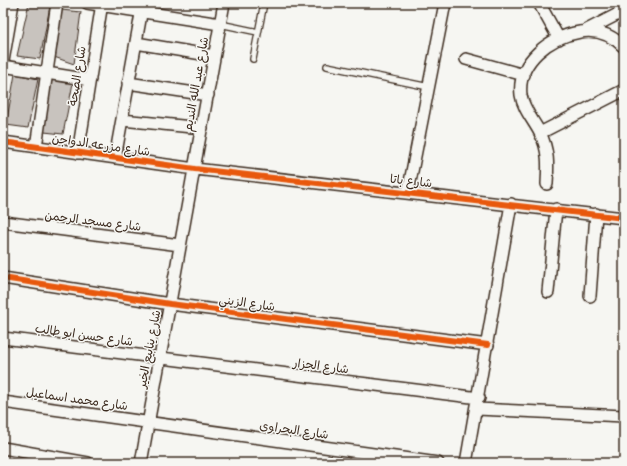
<svg xmlns="http://www.w3.org/2000/svg" width="627" height="466" font-family="Sriracha,'Playpen Sans Arabic',sans-serif">
  <style>
    .building { fill: #c8c3be; stroke: #3b2a1e }
    .lines { fill: none; stroke-linecap: round; stroke-linejoin: round }
    .service-casing { stroke: #3b2a1e; stroke-width: 8 }
    .minor-casing { stroke: #3b2a1e; stroke-width: 14 }
    .service { stroke: #f6f6f2; stroke-width: 5.5 }
    .minor { stroke: #f6f6f2; stroke-width: 11 }
    .cycleway-casing { stroke: #f6f6f2; stroke-width: 8 }
    .cycleway { stroke: #e8590c; stroke-width: 6 }
    .labels { text-anchor: middle; dominant-baseline: central; stroke-width: 3; stroke-linejoin: round; paint-order: stroke }
    .street-label { font-size: 12px; fill: #3b2a1e; stroke: #f6f6f2 }
  </style>
  <rect width="100%" height="100%" fill="#f6f6f2"/>
  <filter id="ink" filterUnits="userSpaceOnUse"><feTurbulence type="fractalNoise" baseFrequency=".025" numOctaves="2"/><feDisplacementMap in="SourceGraphic" scale="8" xChannelSelector="R" yChannelSelector="G"/><feConvolveMatrix kernelMatrix="1 2 1 2 8 2 1 2 1" color-interpolation-filters="sRGB"/></filter>
  <g filter="url(#ink)">
    <!-- building -->
    <path class="building" d="M29,3L50,6L40,59L17,56Z
      M61,10L81,12L74,64L54,57Z
      M15,74L38,79L28,128L6,125Z
      M51,79L73,83L63,134L44,132Z"/>
    <g class="lines">
      <!-- service casing -->
      <g class="service-casing">
        <path id="service" d="M220,24L258,32
          M253,59L264,3
          M327,66L429,87"/>
      </g>
      <!-- minor casing -->
      <g class="minor-casing">
        <path id="minor" d="M87,3L220,24
          M539,3L559,39
          M587,30L624,11
          M136,43L214,56
          M466,59L524,75
          M3,61L13,3
          M3,66L90,80
          M128,83L208,95
          M122,120L202,128
          M540,133L624,90
          M3,142L195,169L624,218
          M36,147L57,3
          M78,153L102,3
          M115,158L143,3
          M547,184C548,166 549,150 540,133C534,121 523,109 521,95C517,61 550,37 580,32C597,29 612,35 624,47
          M408,192L445,3
          M3,222L180,245
          M3,278L170,304L488,345
          M548,292L556,209
          M590,296L596,214
          M3,338L479,398
          M3,402L438,463
          M477,409L624,416
          M3,448L88,463
          M141,463L224,3
          M466,463L511,204"/>
      </g>
      <!-- service -->
      <use href="#service" class="service"/>
      <!-- minor -->
      <use href="#minor" class="minor"/>
      <!-- cycleway casing -->
      <g class="cycleway-casing">
        <path id="cycleway" d="M3,142L195,169L624,218
          M3,278L170,304L488,345"/>
      </g>
      <!-- cycleway -->
      <use href="#cycleway" class="cycleway"/>
    </g>
  </g>
  <g class="labels">
    <!-- street labels -->
    <g class="street-label">
      <text transform="translate(77 76) rotate(-81)">شارع الصحة</text>
      <text transform="translate(196 84) rotate(-80)">شارع عبد الله النديم</text>
      <text transform="translate(101 145) rotate(8)">شارع مزرعه الدواجن</text>
      <text transform="translate(411 181) rotate(6)">شارع باتا</text>
      <text transform="translate(93 221) rotate(7)">شارع مسجد الرحمن</text>
      <text transform="translate(247 303) rotate(8)">شارع الزيني</text>
      <text transform="translate(84 335) rotate(8)">شارع حسن ابو طالب</text>
      <text transform="translate(149 349) rotate(-79)">شارع ينابيع الخير</text>
      <text transform="translate(321 366) rotate(7)">شارع الجزار</text>
      <text transform="translate(77 399) rotate(8)">شارع محمد اسماعيل</text>
      <text transform="translate(294 430) rotate(8)">شارع البحراوى</text>
    </g>
  </g>
  <!-- margin -->
  <rect width="627" height="466" fill="none" stroke="#f6f6f2" stroke-width="16"/>
  <rect x="8" y="8" width="611" height="450" fill="none" stroke="#3b2a1e" stroke-width="1.5" filter="url(#ink)"/>
</svg>
